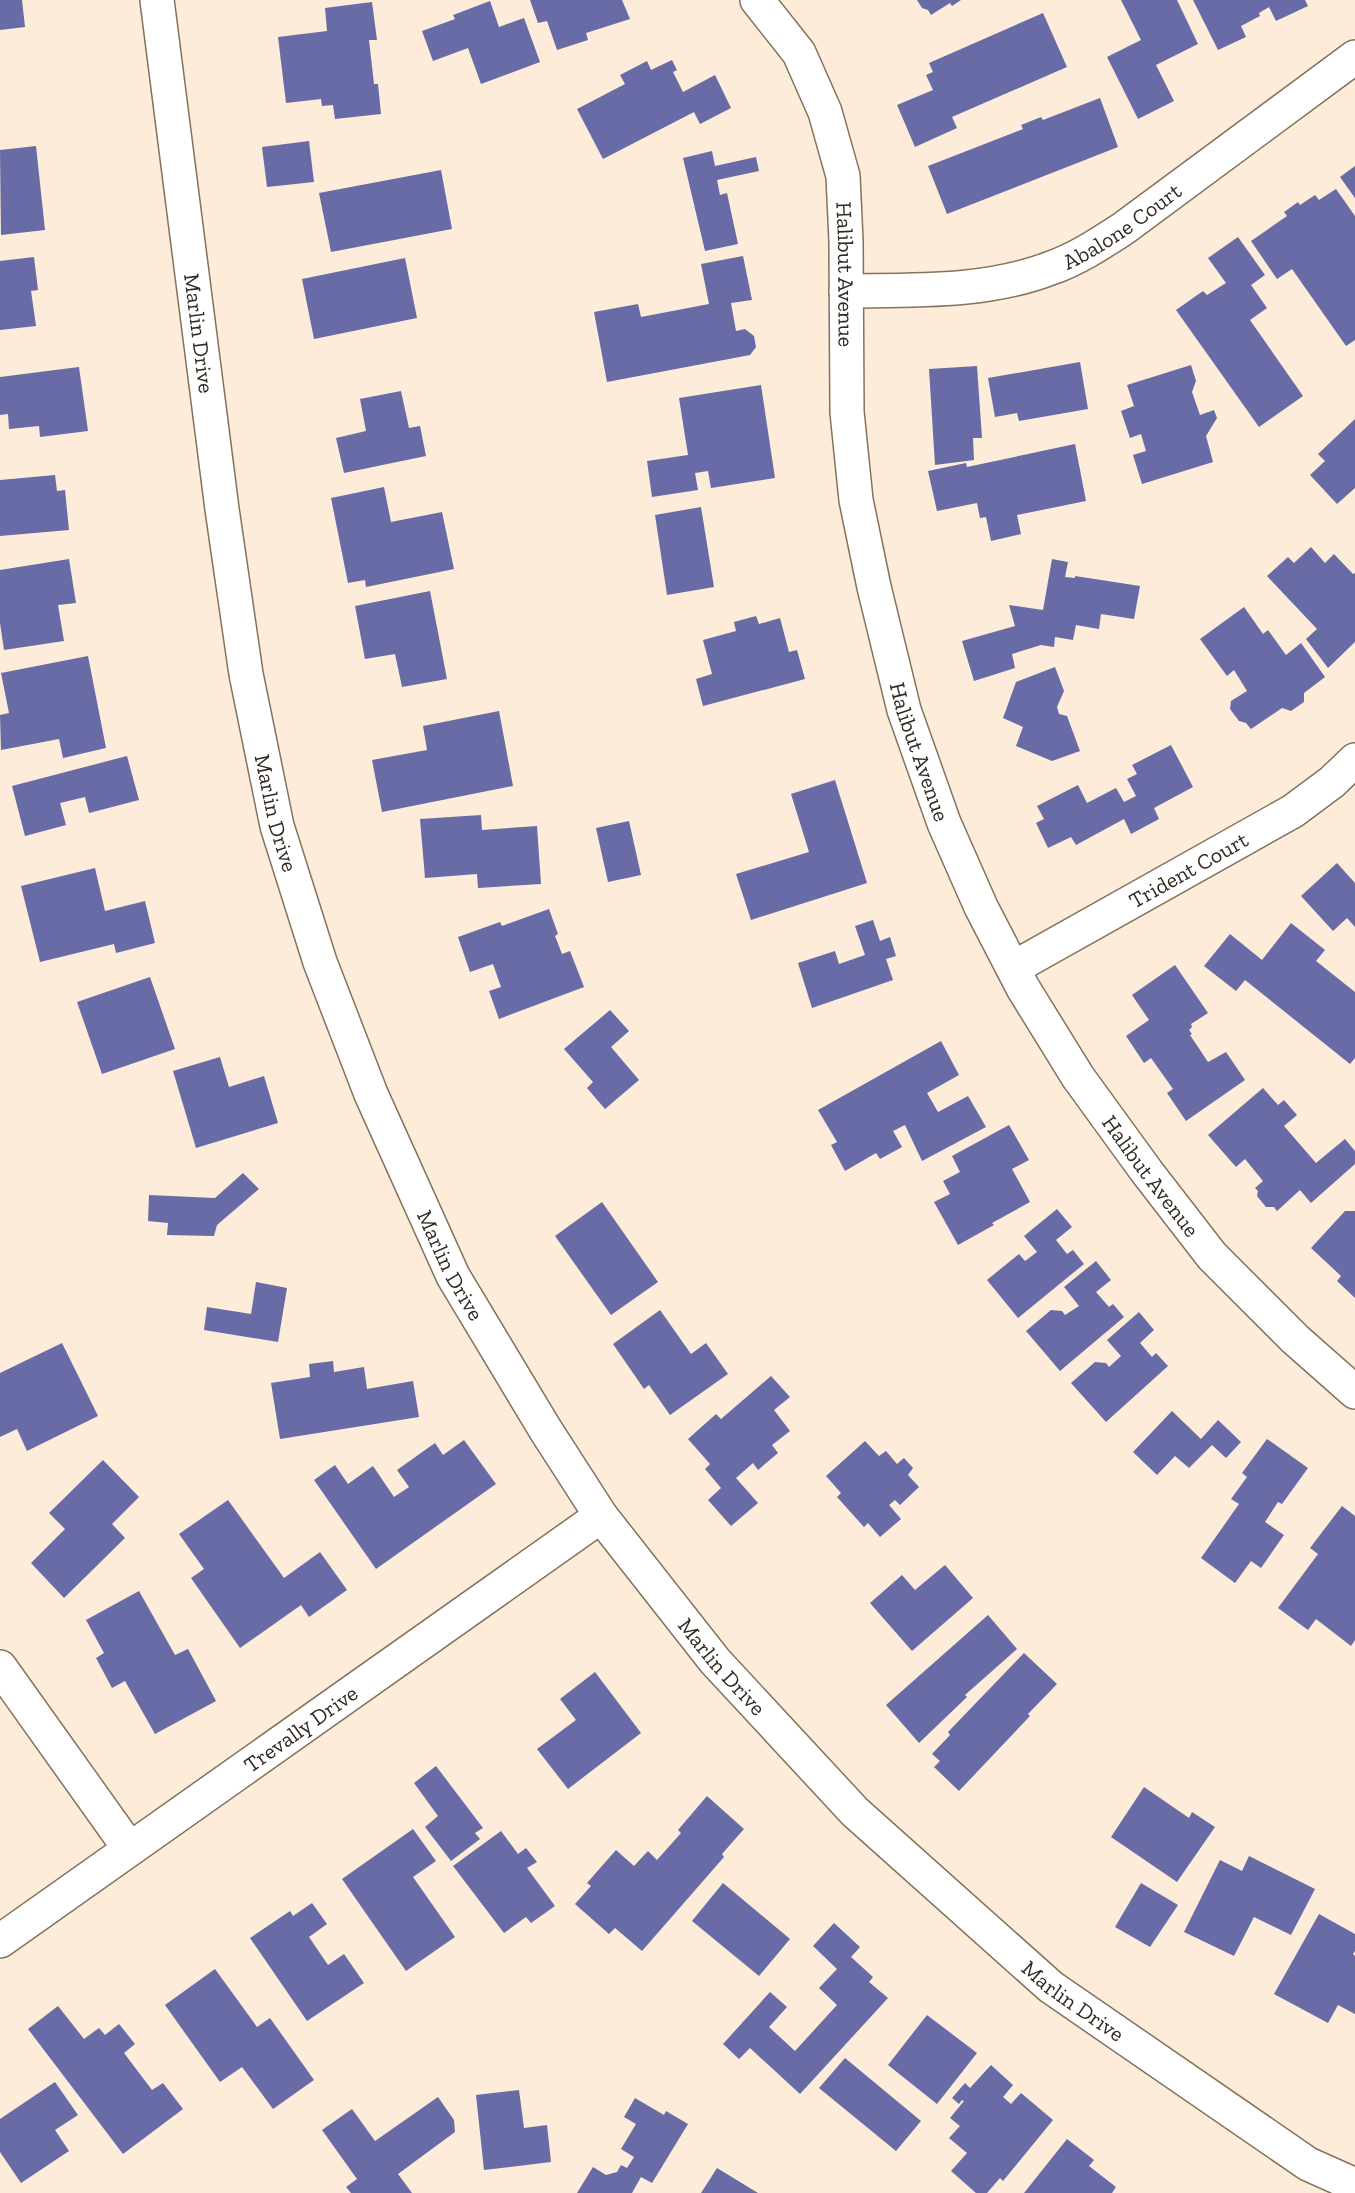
<svg xmlns="http://www.w3.org/2000/svg" width="1355" height="2193" font-family="'Zilla Slab',serif">
  <style>
    .building { fill: #686ba6 }
    .lines { fill: none; stroke-linecap: round; stroke-linejoin: round }
    .street-casing { stroke: #83725c; stroke-width: 36 }
    .secondary-casing { stroke: #83725c; stroke-width: 36 }
    .street { stroke: #fff; stroke-width: 33 }
    .secondary { stroke: #fff; stroke-width: 33 }
    .labels { text-anchor: middle; dominant-baseline: central; stroke-width: 6; stroke-linejoin: round; paint-order: stroke }
    .street-label { font-size: 22px; fill: #312a21; stroke: #fff }
  </style>
  <rect width="100%" height="100%" fill="#fcecd9"/>
  <!-- building -->
  <path class="building" d="M0,0H22L25,27L0,30Z
    M530,0H622L630,19L586,33L588,40L557,50L547,21L538,23Z
    M917,0H961L952,6L950,3L931,15L928,10L922,8Z
    M1121,0H1177L1198,44L1156,65L1174,101L1138,119L1107,57L1141,40Z
    M1193,0H1305L1308,6L1276,21L1269,7L1259,13L1260,16L1241,26L1246,37L1218,50Z
    M490,1L499,27L524,18L540,62L481,84L468,48L433,61L422,31L455,19L453,15Z
    M372,2L377,40H369L374,84H378L381,114L335,119L333,105L322,106L321,99L286,103L278,37L327,31L325,8Z
    M1043,13L1067,67L952,117L957,128L915,147L897,105L933,90L926,75L933,72L929,63Z
    M672,60L677,70L673,72L683,92L715,75L731,108L700,124L694,112L603,159L577,109L625,84L620,75L647,61L651,70Z
    M1100,98L1118,147L947,214L928,166L1023,129L1021,125L1041,117L1043,120Z
    M309,141L314,182L267,187L262,147Z
    M36,146L45,230L1,235L0,150Z
    M712,151L715,166L756,157L759,171L717,180L720,195L727,193L738,244L705,251L683,158Z
    M1355,166V198L1340,177Z
    M441,170L452,229L331,252L319,193Z
    M1336,189L1355,216V340L1346,346L1292,269L1277,279L1251,241L1287,216L1284,212L1298,202L1300,205L1315,195L1319,200Z
    M1238,237L1265,275L1251,285L1267,308L1250,320L1303,396L1259,427L1176,310L1203,291L1207,295L1226,283L1208,258Z
    M743,256L752,300L731,303L736,331L745,329L754,336L756,347L750,355L607,382L594,312L638,304L641,317L709,304L701,264Z
    M34,257L38,290L31,291L36,326L0,330V261Z
    M405,258L417,318L314,339L302,279Z
    M1080,362L1088,409L1019,421L1017,413L995,417L988,378Z
    M1191,365L1196,381L1192,392L1200,415L1214,410L1217,418L1206,436L1213,462L1142,484L1133,455L1146,451L1141,434L1130,438L1121,411L1134,406L1127,385Z
    M977,366L982,438H973L974,460L935,465L929,369Z
    M79,367L88,431L40,437L39,426L9,429L8,414L0,415V377Z
    M761,385L775,478L711,488L708,471L695,473L698,490L652,497L647,461L688,455L679,398Z
    M401,391L409,428L420,426L426,456L344,473L336,438L366,431L360,399Z
    M1355,419V488L1337,504L1310,475L1325,461L1318,454Z
    M1075,444L1086,501L1017,515L1021,534L991,541L986,517L980,518L977,503L937,511L928,471L966,463L967,467Z
    M55,475L57,491L65,490L69,530L0,536V480Z
    M384,487L391,522L442,512L454,569L366,587L365,580L348,583L331,498Z
    M701,507L714,587L667,595L655,515Z
    M1311,547L1325,563L1334,554L1353,574L1355,573V642L1328,668L1306,639L1317,629L1267,576L1288,557L1294,563Z
    M69,559L76,603L58,605L64,641L4,650L0,623V570Z
    M1052,559L1068,562L1065,577L1075,578V576L1140,586L1134,619L1101,614L1099,629L1076,625L1073,640L1055,637L1054,647L1041,645L1012,654L1015,668L974,681L962,641L1015,626L1009,605L1043,610Z
    M430,591L447,679L402,687L395,654L365,659L355,606Z
    M1244,607L1263,634L1268,630L1286,655L1301,643L1325,677L1304,693V702L1291,711L1282,708L1251,729L1246,723L1239,721L1230,709L1231,701L1247,691L1234,670L1227,676L1200,639Z
    M756,616L759,624L780,618L789,652L797,650L805,679L703,706L696,679L712,674L703,640L736,631L734,622Z
    M88,656L106,748L63,758L59,739L1,750L0,715L9,713L1,673Z
    M1055,667L1064,691L1057,707L1059,714L1067,716L1080,751L1052,761L1016,746L1023,727L1003,718L1016,682Z
    M499,711L513,786L382,812L372,760L427,750L423,726Z
    M1171,745L1193,787L1154,808L1159,819L1131,834L1124,819L1076,845L1071,837L1048,848L1036,823L1044,819L1037,806L1078,785L1087,803L1116,788L1124,802L1136,796L1127,779L1137,774L1132,765Z
    M127,756L139,800L89,813L85,797L60,803L66,825L25,836L12,786Z
    M835,780L867,883L751,920L736,874L809,852L791,794Z
    M481,815L482,830L537,826L541,884L478,888L477,874L425,878L420,819Z
    M629,821L641,875L608,882L596,828Z
    M1337,863L1355,883V927L1347,918L1333,931L1301,896Z
    M95,868L105,911L145,901L155,943L116,953L114,944L40,962L21,886Z
    M549,909L558,934L555,936L562,954L570,951L584,987L499,1019L489,991L501,987L493,964L470,972L458,937L500,922L502,926Z
    M873,920L880,941L890,937L896,956L886,959L893,980L812,1008L798,963L835,951L839,964L865,955L855,926Z
    M1291,923L1325,950L1316,961L1355,992V1058L1350,1064L1245,980L1236,991L1204,966L1230,934L1262,960Z
    M1175,965L1208,1013L1191,1024L1192,1027L1189,1030L1192,1034L1190,1035L1208,1062L1226,1052L1245,1080L1186,1121L1167,1093L1173,1089L1151,1058L1144,1063L1126,1036L1149,1020L1132,995Z
    M150,977L175,1049L102,1074L77,1002Z
    M610,1010L629,1031L611,1047L639,1080L605,1109L587,1088L593,1082L564,1049Z
    M941,1041L959,1075L927,1093L938,1112L968,1096L986,1127L922,1161L905,1125L893,1131L902,1147L880,1159L876,1153L845,1171L831,1145L837,1142L818,1110Z
    M220,1057L229,1087L264,1076L278,1123L196,1148L173,1071Z
    M1263,1088L1278,1105L1284,1100L1297,1115L1284,1126L1316,1163L1345,1139L1355,1151V1164L1311,1203L1300,1190L1277,1211L1274,1207H1266L1257,1196L1258,1191L1255,1188L1263,1181L1245,1159L1236,1167L1208,1135Z
    M1009,1125L1029,1160L1012,1169L1030,1202L992,1223L994,1225L958,1245L934,1202L950,1194L943,1181L960,1172L952,1156Z
    M243,1173L259,1189L217,1225L214,1236L167,1235L168,1223L148,1221L149,1195L215,1198Z
    M602,1202L658,1282L611,1315L555,1236Z
    M1057,1209L1072,1227L1056,1240L1067,1254L1073,1250L1084,1264L1018,1318L987,1280L1019,1254L1025,1261L1037,1252L1024,1236Z
    M1345,1211H1355V1298L1337,1281L1341,1276L1311,1248Z
    M1096,1261L1111,1280L1096,1292L1109,1307L1113,1304L1124,1317L1060,1371L1026,1331L1051,1310L1062,1311L1065,1315L1079,1306L1064,1287Z
    M256,1282L287,1288L278,1342L204,1330L207,1307L251,1314Z
    M660,1310L691,1354L706,1343L728,1374L670,1415L649,1385L644,1389L613,1344Z
    M1139,1312L1154,1330L1140,1343L1152,1357L1156,1353L1168,1366L1106,1422L1071,1383L1095,1362L1106,1363L1109,1367L1121,1356L1107,1340Z
    M62,1343L98,1416L27,1451L17,1429L0,1437V1373Z
    M333,1361L334,1372L364,1367L367,1389L413,1381L419,1417L280,1439L271,1383L310,1377L309,1364Z
    M771,1376L790,1397L774,1410L790,1431L772,1445L778,1453L758,1470L753,1463L736,1478L758,1503L731,1526L708,1500L721,1488L705,1469L710,1464L688,1439L716,1414L721,1419Z
    M1172,1411L1201,1439L1218,1420L1241,1442L1226,1458L1212,1445L1189,1468L1175,1456L1157,1475L1133,1452Z
    M1267,1439L1308,1468L1282,1504L1278,1502L1265,1522L1284,1535L1261,1568L1251,1561L1235,1583L1201,1558L1239,1504L1231,1499L1247,1477L1242,1473Z
    M464,1440L496,1484L376,1569L314,1480L335,1465L348,1484L373,1466L394,1497L409,1487L397,1470L435,1443L443,1455Z
    M865,1441L879,1456L886,1451L897,1464L904,1458L913,1468L908,1475L919,1487L900,1505L895,1500L889,1505L901,1519L880,1537L868,1523L864,1527L837,1497L841,1493L826,1476Z
    M103,1460L139,1497L112,1524L125,1538L64,1598L31,1563L65,1529L49,1513Z
    M228,1500L284,1578L320,1552L347,1590L309,1617L301,1605L240,1648L191,1578L204,1569L179,1534Z
    M1342,1506L1355,1516V1640L1351,1646L1316,1619L1308,1630L1278,1608L1318,1554L1310,1548Z
    M945,1565L973,1598L912,1651L870,1603L902,1575L915,1590Z
    M139,1591L175,1655L188,1649L216,1701L155,1734L125,1681L112,1688L96,1658L104,1653L86,1620Z
    M988,1615L1017,1649L965,1695L967,1697L919,1743L886,1705Z
    M1024,1653L1057,1684L1028,1714L1030,1716L959,1791L934,1767L940,1761L932,1754L950,1735L948,1732Z
    M595,1672L641,1733L568,1789L537,1749L576,1720L560,1699Z
    M436,1766L483,1828L475,1833L480,1839L451,1861L425,1827L438,1816L414,1783Z
    M1144,1787L1189,1818L1192,1812L1215,1827L1177,1882L1111,1837Z
    M707,1796L744,1829L722,1854L724,1857L642,1951L615,1928L609,1934L575,1904L591,1886L587,1883L616,1850L634,1866L648,1851L657,1860L681,1833L678,1830Z
    M413,1829L436,1861L413,1877L455,1937L406,1971L342,1879Z
    M501,1831L518,1854L526,1848L537,1862L527,1868L555,1906L531,1923L526,1917L504,1933L453,1866Z
    M1249,1856L1315,1889L1291,1935L1254,1917L1234,1956L1184,1932L1220,1860L1242,1871Z
    M723,1883L790,1939L759,1976L692,1921Z
    M1141,1883L1178,1905L1150,1947L1115,1927Z
    M312,1903L327,1924L309,1937L328,1965L344,1954L364,1983L307,2021L250,1938L290,1911L293,1916Z
    M1319,1914L1355,1934V1951L1353,1954L1355,1956V2014L1338,2005L1328,2023L1274,1994Z
    M834,1923L860,1947L851,1957L873,1977L869,1982L888,1998L800,2094L750,2048L739,2059L723,2044L770,1992L787,2007L769,2027L795,2051L837,2005L819,1988L837,1969L813,1946Z
    M215,1969L257,2027L270,2018L314,2080L273,2109L242,2067L220,2082L165,2005Z
    M58,2006L84,2039L99,2028L105,2035L119,2024L135,2044L124,2053L152,2090L163,2083L183,2109L123,2154L28,2029Z
    M927,2015L977,2053L937,2104L888,2065Z
    M845,2058L921,2121L896,2151L819,2088Z
    M991,2065L1013,2085L1003,2097L1011,2104L1021,2093L1053,2120L1003,2181L1000,2178L987,2193H976L951,2171L967,2153L949,2138L960,2126L950,2118L964,2101L962,2100L959,2104L952,2098L965,2083L970,2088Z
    M55,2082L78,2115L55,2130L69,2151L21,2183L0,2152V2119Z
    M519,2090L524,2128L547,2125L551,2162L484,2170L476,2095Z
    M438,2097L454,2120L455,2132L398,2174L412,2193H351L346,2187L357,2179L322,2130L352,2109L375,2141Z
    M635,2098L664,2115L666,2111L688,2124L652,2183L641,2177L632,2193H577L593,2167L606,2175L617,2172L621,2165L627,2168L634,2157L621,2149L636,2124L624,2117Z
    M1067,2139L1094,2160L1089,2166L1116,2187L1112,2193H1024Z
    M717,2168L758,2193H701Z"/>
  <g class="lines">
    <!-- street casing -->
    <g class="street-casing">
      <g id="street">
        <path id="s1" d="M757,0L799,53L825,112L843,176L846,241L847,412L856,500L874,587L904,710L944,823L981,907L1023,988L1078,1077L1147,1172L1212,1256L1295,1339L1355,1392"/>
        <path id="s2" d="M846,291C914,290 987,293 1051,268C1077,259 1101,243 1124,228L1355,57"/>
        <path id="s3" d="M1013,968L1293,811L1332,782L1355,760"/>
        <path d="M0,1667L129,1848"/>
        <path id="s4" d="M0,1941L601,1516"/>
      </g>
    </g>
    <!-- secondary casing -->
    <g class="secondary-casing">
      <g id="secondary">
        <path id="s5" d="M157,0L222,509L246,674L277,826L320,962L371,1094L453,1276L545,1429L601,1516L715,1661L855,1812L1051,1987L1308,2164L1355,2185"/>
      </g>
    </g>
    <!-- street -->
    <use href="#street" class="street"/>
    <!-- secondary -->
    <use href="#secondary" class="secondary"/>
  </g>
  <g class="labels">
    <!-- street labels -->
    <g class="street-label">
      <text stroke="none"><textPath href="#s2" startOffset="290">Abalone Court</textPath></text>
      <text stroke="none"><textPath href="#s1" startOffset="297">Halibut Avenue</textPath></text>
      <text stroke="none"><textPath href="#s5" startOffset="336">Marlin Drive</textPath></text>
      <text stroke="none"><textPath href="#s1" startOffset="783">Halibut Avenue</textPath></text>
      <text stroke="none"><textPath href="#s5" startOffset="822">Marlin Drive</textPath></text>
      <text stroke="none"><textPath href="#s3" startOffset="201">Trident Court</textPath></text>
      <text stroke="none"><textPath href="#s1" startOffset="1269">Halibut Avenue</textPath></text>
      <text stroke="none"><textPath href="#s5" startOffset="1308">Marlin Drive</textPath></text>
      <text stroke="none"><textPath href="#s5" startOffset="1794">Marlin Drive</textPath></text>
      <text stroke="none"><textPath href="#s4" startOffset="368">Trevally Drive</textPath></text>
      <text stroke="none"><textPath href="#s5" startOffset="2280">Marlin Drive</textPath></text>
    </g>
  </g>
</svg>
